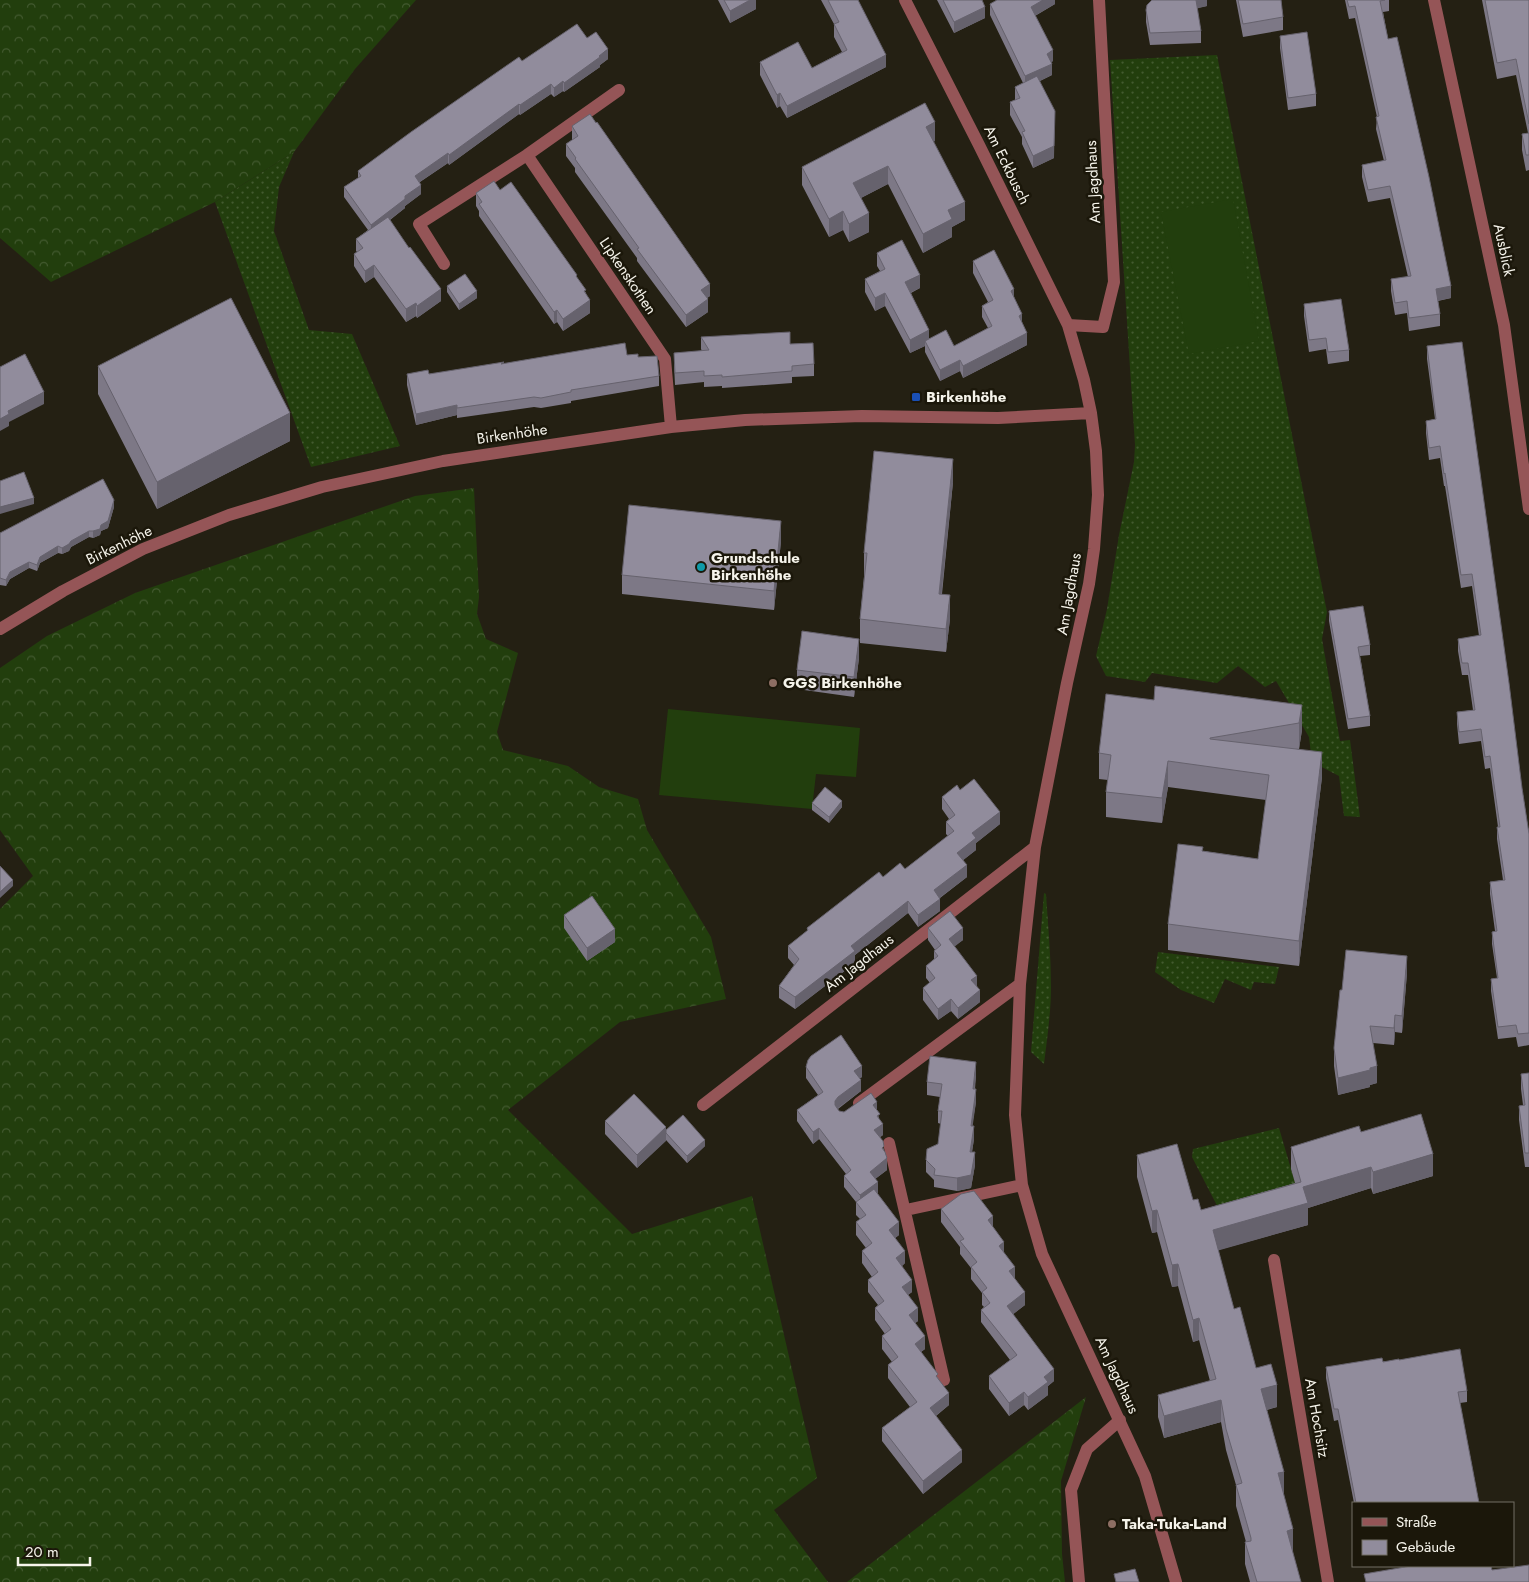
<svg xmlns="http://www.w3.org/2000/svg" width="1529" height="1582" font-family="Jost,sans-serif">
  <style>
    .grass { fill: url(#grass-dots) }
    .forest { fill: url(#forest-crowns) }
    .garden { fill: #223e0d }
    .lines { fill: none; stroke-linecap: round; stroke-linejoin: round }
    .minor { stroke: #955557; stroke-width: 12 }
    .wall { fill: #7d7886 }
    .shaded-wall { fill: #66626d }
    .building { fill: #918c9c; stroke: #66626d }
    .transit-dot { fill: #1a4fb4; stroke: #1b170a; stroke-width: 2 }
    .culture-dot { fill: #0f9aa8; stroke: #1b170a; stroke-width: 2 }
    .education-dot { fill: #8d6e63; stroke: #1b170a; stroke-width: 2 }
    .labels { text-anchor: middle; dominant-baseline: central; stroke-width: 5; stroke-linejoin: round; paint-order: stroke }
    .street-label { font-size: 15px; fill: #f6f4eb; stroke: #1b170a }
    .poi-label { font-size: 15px; font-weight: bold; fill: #f6f4eb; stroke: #1b170a; text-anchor: start }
  </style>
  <defs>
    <pattern id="grass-dots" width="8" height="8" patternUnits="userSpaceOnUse" patternTransform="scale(1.25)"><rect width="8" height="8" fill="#223e0d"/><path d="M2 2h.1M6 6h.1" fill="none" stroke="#435a30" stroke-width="1.8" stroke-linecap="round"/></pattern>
    <pattern id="forest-crowns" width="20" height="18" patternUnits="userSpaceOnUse" patternTransform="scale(1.25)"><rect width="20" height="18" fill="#223e0d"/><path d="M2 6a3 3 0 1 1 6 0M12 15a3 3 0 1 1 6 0" fill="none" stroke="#435a30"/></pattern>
  </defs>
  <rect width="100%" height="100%" fill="#242013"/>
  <!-- grass -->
  <path class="grass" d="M1217,55L1327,612L1322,639L1340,741L1350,740L1360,817L1344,816L1339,776L1312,762L1309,737L1276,681L1265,687L1238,666L1217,683L1152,673L1145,682L1106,676L1096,656L1107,609L1119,535L1134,462L1135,445L1110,60Z
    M294,152L279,187L274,231L309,330L352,334L400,446L311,467L215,202Z
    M1044,893L1046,894C1048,925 1051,956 1051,987C1051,1013 1047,1039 1044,1064L1031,1052Z
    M1158,952L1279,967L1275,984L1254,982L1251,990L1225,979L1214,1003L1181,990L1155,972Z
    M1279,1128L1301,1203L1227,1225L1192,1157L1193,1149Z"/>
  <!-- forest -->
  <path class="forest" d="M0,0H416L355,69L294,152L215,202L51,282L0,238Z
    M474,488L479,597L477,614L486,639L518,653L497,732L503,750L568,766L599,787L638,799L647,830L711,937L726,999L620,1022L508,1110L632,1234L752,1196L817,1478L774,1510L828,1582H0V909L33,876L0,830V668L47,636L135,593L415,496Z
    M1086,1397L1061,1481L1062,1554L1065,1582H847Z"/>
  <!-- garden -->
  <path class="garden" d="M1233,199L1259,341L1189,354L1161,212Z
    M668,709L860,728L856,777L816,774L812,809L659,795Z"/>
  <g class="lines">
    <!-- minor -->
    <path class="minor" d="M905,0L979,145L1068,325L1084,380L1091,413L1096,451L1098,495L1094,549L1089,584L1067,683L1035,847L1020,984L1015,1115L1022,1185L1042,1254L1145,1476L1176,1582
      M1434,0L1504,325L1529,509
      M527,155L619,90
      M444,264L419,224L527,155L665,359L671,427
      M1068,325L1103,327L1114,282L1099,0
      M0,629L63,591L143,549L229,515L322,487L443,461L671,427L745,420L862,416L998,418L1091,413
      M859,1103L1020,984
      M703,1105L1035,847
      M889,1143L944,1380
      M906,1210L1022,1185
      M1274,1260L1328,1582
      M1079,1582L1071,1490L1087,1449L1120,1420"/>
  </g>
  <!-- wall -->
  <path class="wall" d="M718,0H756V9L730,23Z
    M821,0H858L886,67L787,118L780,106L777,108L760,75V62L812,68L842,52L834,37V24Z
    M937,0H982L985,18L954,33Z
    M1055,0V4L1035,16L1053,61L1051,62L1052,75L1040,81L1054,158L1033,168L1022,144V137L1010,115V102L1015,100V87L1023,83L990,15V4Z
    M1207,0V6L1197,8L1201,31V43L1150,45L1146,22V10Z
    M1236,0H1281L1283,17V30L1243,37Z
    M1345,0H1389V11L1383,12L1388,39L1451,298L1438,301L1440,314V326L1409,331L1407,313L1395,315L1391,291V279L1408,277L1390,198L1368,202L1362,177V165L1384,161L1376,129L1377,117L1355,18L1349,19Z
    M1482,0H1529V170L1526,171L1522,150V134L1528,133L1516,75L1497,79Z
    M1280,36L1316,94V106L1288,110L1280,48Z
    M587,38L608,59L600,65V67L564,92L563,91L554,97L551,94L520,115L519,114L449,165L448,163L420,182L421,194L405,206V208L390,220L441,301L417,318L416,316L406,322L374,277L365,283L354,266V254L357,252L356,251V239L368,230L344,197V187L358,178V171L522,61Z
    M572,126L710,296L707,298L708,312L686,327L637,261V258L575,172V168L566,156V144L572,140Z
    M935,141L933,142L965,220L952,227V237L923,253L888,184L861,198L869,232L849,242L843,230L829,237L802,185V167Z
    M500,190L577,278L586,293L590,313L563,331L557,322L554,324L479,216V211L476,206V193Z
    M877,253L920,288L911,293L929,338L954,346L988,328L982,317V306L988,302L973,273V261L1014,297L1022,323L1027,345L963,378L960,371L940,381L925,352V346L910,353L885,306L875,311L865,292V279L880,271L877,266Z
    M447,286L477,298L459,310L447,292Z
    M1304,304L1349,350V361L1328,364L1326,349L1309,352L1304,316Z
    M701,337L790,344L814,364V376L792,377V383L722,388V386L704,387V382L675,385L674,365V353L702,351L701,349Z
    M1427,346L1522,788L1529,834V1045L1518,1047L1516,1037L1498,1039L1491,991V979L1497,978L1492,944V932L1495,931L1490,894V882L1503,880L1497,839V827H1498L1490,768L1485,769L1481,741L1459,744L1457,724V712L1473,710L1468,675H1462L1458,651V639L1479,636L1472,586L1461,588L1445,486H1444L1440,458L1429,460L1426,433V421L1435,419L1427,359Z
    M627,355L638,357L659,376V386L571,401V403L541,408L534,407L457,418V415L416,425L407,385V374H429L504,364Z
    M98,366L290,441L157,509L98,394Z
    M953,482L942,594L950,619L946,652L860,643V619L864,577V553Z
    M114,507L108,528L101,531L100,535L93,538L89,537L71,547L69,551L62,554L58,553L40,563L37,571L29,568L10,579L6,586L0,585V533Z
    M781,541L774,610L622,594V575Z
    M1329,611L1370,645V655L1360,656L1370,716V726L1348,729L1329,621Z
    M859,658L854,697L797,689V670Z
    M1154,700L1302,705V730L1299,749H1297L1322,777L1299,966L1168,950V924L1203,851L1258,859L1266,800L1168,787L1162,823L1106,817V792L1108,780L1099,779V753Z
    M960,790L1000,824L976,843V850L963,860L967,877L940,898V911L918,927L908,913L855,955V963L795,1009L779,998V986L794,965L788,958V946L807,931V928L883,877L905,869L948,836L946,834V822L949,819L942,809V797Z
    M812,803L842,807L829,823L812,810Z
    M564,915L615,942L587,961L564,928Z
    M928,928L963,940L954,946L977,986L980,1002L958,1019L951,1011L938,1020L923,1000V988L930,983L926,978V966L934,960V951L935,950L928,940Z
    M1407,973L1402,1033L1395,1032L1394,1045L1373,1043L1377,1083L1370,1085V1087L1338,1095L1334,1066V1048L1342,990Z
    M806,1067L862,1077L860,1078L861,1091L838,1109L839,1111L844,1112L877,1110L883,1135L880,1137L884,1150L887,1170L875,1179L877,1193L899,1235L895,1238L905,1263L902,1266L912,1292L908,1295L918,1321L915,1323L925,1349L921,1352L938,1378L949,1405L936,1416L962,1462L923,1494L882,1441V1428L910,1407L888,1378V1365L892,1362L882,1349V1336L885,1334L875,1320V1308L878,1305L868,1292V1280L872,1277L862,1263V1251L866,1248L856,1235V1222L860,1219L856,1215V1202L844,1187V1176L846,1174L819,1139L813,1144L797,1121V1110L818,1095L806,1078Z
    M1529,1073V1167H1525L1519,1120V1106L1523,1105L1521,1089V1074Z
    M976,1075L975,1089L976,1102L972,1126L974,1139L972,1152L975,1165L971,1188L957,1191L934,1187V1180L926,1172V1160L938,1144L941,1124L938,1123V1111L940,1097L927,1095V1082Z
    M605,1121L666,1130L705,1146L687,1163L666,1140L637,1168L605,1134Z
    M1361,1132L1433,1176L1373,1194L1371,1188L1308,1208V1225L1218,1250L1234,1309L1256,1368L1277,1407L1267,1410L1284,1493L1283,1494L1293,1551H1292L1301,1582H1250L1245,1564V1542H1246L1236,1506V1485L1226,1450L1221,1422L1164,1438L1158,1417V1395L1210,1381L1199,1340L1193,1342L1178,1286L1172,1287L1157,1232L1152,1233L1137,1177V1155L1193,1200L1201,1210L1295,1183L1291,1169V1147Z
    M941,1209L993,1228L1025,1305L1013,1314L1054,1381L1048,1386V1395L1028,1410L1024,1405L1009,1416L989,1389V1376L1010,1360L981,1322V1310L984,1307L982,1305V1293L971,1279V1268L960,1254V1247L941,1222Z
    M1399,1360L1467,1391V1402L1460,1403L1479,1503H1354L1338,1420L1334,1421L1326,1378V1367Z"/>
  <!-- shaded-wall -->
  <path class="shaded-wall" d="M750,0H756V9L730,23V11Z
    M1043,0H1055V4L1031,18V7Z
    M1195,0H1207V6L1195,9Z
    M985,7V18L954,33V22Z
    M608,49V59L600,65V67L564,92V83Z
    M1053,50V61L1047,65V54Z
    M886,55V67L787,118V106Z
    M1052,64V75L1025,88V76Z
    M563,81V91L554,97V88Z
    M551,84V94L520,115V105Z
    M780,93V106L777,108V95Z
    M519,104V114L449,165V155Z
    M1055,111L1054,158L1033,168V156Z
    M935,122V141L926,145V127Z
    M448,153V163L415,185V176Z
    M888,166V184L853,202V183Z
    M421,185V194L405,206V208L371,234V225L405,196Z
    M965,202V220L952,227V237L923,253V234L948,210Z
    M843,211V230L829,237V219Z
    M869,213V232L849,242V224Z
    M374,265V277L365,283V271Z
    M920,275V288L905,295V282Z
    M710,284V296L701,302V290Z
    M1451,286V298L1436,301V289Z
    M441,289V301L417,318V306Z
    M1014,289V300L1011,291Z
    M477,291V298L459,310V304Z
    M885,293V306L875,311V298Z
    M708,299V312L686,327V315Z
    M590,300V313L563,331V319Z
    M416,303V316L406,322V309Z
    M557,310V322L554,324V312Z
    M1022,314V325L1019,316Z
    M929,330V343L925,341V346L910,353V340Z
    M1027,333V345L963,378V366Z
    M960,360V371L940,381V370Z
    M44,392V404L9,422V426L0,431V419L8,411Z
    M457,405V415L416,425V414Z
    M290,413V441L157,509V482Z
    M953,459V482L939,618V594Z
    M34,498V504L0,514V507Z
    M114,500V507L108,528L101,531L100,535L93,538V531L101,525Z
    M781,521V541L774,610V591Z
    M89,531V537L71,547L69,551L62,554V548L71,541Z
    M58,546V553L40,563L37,571V565L40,557Z
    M29,562V568L10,579L6,586V580L10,572Z
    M950,595V619L946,652V629Z
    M859,639V658L854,697V677Z
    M1302,705V730L1299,749V723Z
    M1322,752V777L1299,966V941Z
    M1168,761V787L1162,823V798Z
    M842,801V807L829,823V817Z
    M1000,812V824L976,843V850L957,865V853L972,833Z
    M967,865V877L934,902V890Z
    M13,880V886L0,898V892Z
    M940,899V911L918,927V915Z
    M908,901V913L855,955V963L795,1009V997L851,946Z
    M963,928V940L949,951V939Z
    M615,929V942L587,961V948Z
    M1407,956V973L1402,1033V1016Z
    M977,976V987L971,980Z
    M980,990V1002L958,1019V1008Z
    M951,999V1011L938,1020V1009Z
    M1395,1015V1032L1394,1045V1028Z
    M976,1062V1075L973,1101V1089Z
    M862,1066V1077L854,1082V1071Z
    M1377,1066V1083L1370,1085V1087L1338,1095V1078Z
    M861,1080V1091L838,1108L835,1112V1101L838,1097Z
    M976,1089V1102L971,1138V1126Z
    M877,1102V1113L873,1105Z
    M883,1124V1135L874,1142V1130Z
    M974,1126V1139L970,1164V1152Z
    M666,1127V1141L637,1168V1155Z
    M819,1128V1139L813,1144V1132Z
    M705,1140V1146L687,1163V1156Z
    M975,1152V1165L971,1188L957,1191V1178Z
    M1433,1154V1176L1373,1194V1172Z
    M887,1158V1170L870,1183V1172Z
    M1371,1167V1188L1308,1208V1225L1213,1252V1230L1303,1187Z
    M878,1182V1193L860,1207V1195Z
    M1157,1210V1232L1152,1233V1211Z
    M993,1216V1229L988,1220Z
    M899,1222V1235L889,1243V1230Z
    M1004,1242V1255L999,1246Z
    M905,1251V1263L896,1271V1258Z
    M1178,1264V1286L1172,1287V1265Z
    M1015,1267V1280L1009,1271Z
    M912,1280V1292L902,1299V1287Z
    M1025,1292V1305L1007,1319V1306Z
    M918,1308V1321L909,1328V1315Z
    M1199,1318V1340L1193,1342V1320Z
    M925,1336V1349L915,1356V1344Z
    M1054,1369V1381L1048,1386V1395L1028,1410V1397L1044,1377Z
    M1277,1385V1407L1261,1411V1389Z
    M1024,1392V1405L1009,1416V1403Z
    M949,1393V1405L930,1420V1408Z
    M1221,1400V1422L1164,1438V1416Z
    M962,1450V1462L923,1494V1481Z
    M1284,1472V1493L1278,1495V1473Z
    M1293,1529V1551L1287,1553V1531Z"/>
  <!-- building -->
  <path class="building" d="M724,0H750L730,11Z
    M828,0H858L886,55L787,106L780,93L777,95L760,62L798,42L812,68L847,50L834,24L839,22Z
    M943,0H982L985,7L954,22Z
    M997,0H1043L1031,7L1053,50L1047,54L1052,64L1025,76L990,4Z
    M1152,0H1196L1201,31L1150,33L1146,10L1147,5Z
    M1238,0H1281L1283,17L1243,24Z
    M1347,0H1385L1380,1L1388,39L1397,37L1429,177L1451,286L1436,289L1440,314L1409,318L1407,301L1395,303L1391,279L1411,276L1390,186L1368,190L1362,165L1386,160L1376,117L1379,116L1355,6L1349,7Z
    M1485,0H1529V124L1516,59L1497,63Z
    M577,24L587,38L596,32L608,49L599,56L600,57L564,83L563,81L554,88L551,84L520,105L519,104L449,155L448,153L415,176L421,185L405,196V199L371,225L344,187L361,176L358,171L411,132L519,57L522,61Z
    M1307,32L1316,94L1288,98L1280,36Z
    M1037,76L1055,111L1054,146L1033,156L1022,132L1025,131L1010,102L1020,98L1015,87Z
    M925,103L935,122L926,127L965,202L948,210L952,219L923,234L888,166L853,183L869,213L849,224L843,211L829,219L802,167Z
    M590,114L596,123L597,122L710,284L701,290L708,299L686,315L637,249L639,248L575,159L576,158L566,144L578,136L572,126Z
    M1529,133V155H1526L1522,134Z
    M494,181L500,190L511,182L577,275L576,276L586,290L584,291L590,300L563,319L557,310L554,312L479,204L482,202L476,193Z
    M388,217L409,248L410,247L441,289L417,306L416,303L406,309L374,265L365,271L354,254L363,248L356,239Z
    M902,240L920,275L905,282L929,330L910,340L885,293L875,298L865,279L885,269L877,253Z
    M994,250L1014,289L1011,291L1022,314L1019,316L1027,333L963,366L960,360L940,370L925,341L946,330L954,346L992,326L982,306L993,300L973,261Z
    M465,274L477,291L459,304L447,286Z
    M231,298L290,413L157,482L98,366Z
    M1341,299L1349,350L1328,352L1326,338L1309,340L1304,304Z
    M790,332V344L813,343L814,364L792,366V371L722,377V375L704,376V371L675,373L674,353L709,350L701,337Z
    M1462,342L1509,683L1522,788L1529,834V1033L1518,1034L1516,1025L1498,1027L1491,979L1498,978L1492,932L1497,931L1490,882L1505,880L1497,827H1500L1490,756L1485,757L1481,729L1459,732L1457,712L1475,710L1468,663H1462L1458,639L1481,635L1472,574L1461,575L1445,473L1444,474L1440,446L1429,448L1426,421L1436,419L1427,346Z
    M625,343L627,355L638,354V357L657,356L659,376L571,390V392L541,398L534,397L457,408V405L416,414L407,374L428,370L429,374L504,362L501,364Z
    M25,354L44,392L8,411L9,414L0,419V367Z
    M874,451L953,459L939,594L950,595L946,629L860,619L867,553H864Z
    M24,472L34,498L0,507V481Z
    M103,479L114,500L108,521L101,525L100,529L93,531H89L71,541L69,544L62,548L58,546L40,557L37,565L29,562L10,572L6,580L0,578V533Z
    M629,505L781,521L774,591L622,575Z
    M1363,606L1370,645L1358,647L1370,716L1348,719L1329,611Z
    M802,631L859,639L854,677L797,670Z
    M1155,686L1302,705L1299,723L1210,738V739L1322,752L1299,941L1168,924L1178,844L1203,847L1202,851L1258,859L1269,775L1168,761L1162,798L1106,792L1111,755L1099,753L1106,694L1154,700Z
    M974,779L1000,812L972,833L976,838L957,853L967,865L934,890L940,899L918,915L908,901L851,946L855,951L795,997L779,986L799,959L788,946L808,930L807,928L879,872L883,877L900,863L905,869L954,831L946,822L955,815L942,797L957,785L960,790Z
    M825,787L842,801L829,817L812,803Z
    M0,866L13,880L0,892Z
    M592,896L615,929L587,948L564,915Z
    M950,911L963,928L949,939L977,976L971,980L980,990L958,1008L951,999L938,1009L923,988L935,978L926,966L938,956L934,951L941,945L928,928Z
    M1346,950L1407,956L1402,1016L1395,1015L1394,1028L1370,1026L1377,1066L1370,1068V1070L1338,1078L1334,1048L1340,990H1342Z
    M841,1035L862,1066L854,1071L861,1080L838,1097L835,1101V1105L839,1111L844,1112L871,1093L877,1102L873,1105L880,1114L877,1116L883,1124L874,1130L883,1141L884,1146L882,1148L885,1152L887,1158L870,1172L878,1182L860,1195L844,1176L851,1170L819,1128L813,1132L797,1110L823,1092L806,1067L808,1060L811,1056Z
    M930,1056L976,1062L973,1089H976L971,1126H974L970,1152H975L971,1175L957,1178L934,1175L935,1169L926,1160L927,1149L938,1144L942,1111H938L942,1084L927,1082Z
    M1529,1073V1153H1525L1519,1106L1525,1105L1521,1074Z
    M634,1094L666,1127L637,1155L605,1121Z
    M1421,1114L1433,1154L1373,1172L1371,1167L1303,1187L1308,1203L1213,1230L1234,1309L1240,1307L1256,1368L1271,1364L1277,1385L1261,1389L1284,1472L1278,1473L1293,1529L1287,1531L1301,1582H1257L1245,1542L1251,1541V1538L1236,1485L1242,1483L1226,1429L1221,1400L1164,1416L1158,1395L1216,1379L1199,1318L1193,1320L1178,1264L1172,1265L1157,1210L1152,1211L1137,1155L1177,1144L1193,1200L1198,1199L1201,1210L1301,1182L1291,1147L1359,1126L1361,1132Z
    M683,1115L705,1140L687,1156L666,1133V1130Z
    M874,1189L899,1222L889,1230L905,1251L896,1258L912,1280L902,1287L918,1308L909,1315L925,1336L915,1344L931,1365L938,1374L936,1376L949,1393L930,1408L962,1450L923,1481L882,1428L917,1402L888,1365L898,1357L882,1336L891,1329L875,1308L884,1301L868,1280L878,1272L862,1251L872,1243L856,1222L866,1215L856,1202Z
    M974,1191L993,1216L988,1220L1004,1242L999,1246L1015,1267L1009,1271L1025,1292L1007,1306L1054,1369L1044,1377L1048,1382L1028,1397L1024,1392L1009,1403L989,1376L1017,1355L981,1310L990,1303L982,1292L987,1288L971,1267L977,1262L960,1241L964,1239L941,1209L961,1194Z
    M1460,1349L1467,1391L1458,1392L1479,1503H1356L1338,1409H1334L1326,1367L1382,1358L1383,1362L1399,1359V1360Z
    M1529,1565V1582H1366L1364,1574L1411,1566H1491L1492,1570Z
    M1135,1569L1139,1582H1116L1114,1574Z"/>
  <!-- markers -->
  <rect class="transit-dot" x="911" y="392" width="10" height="10" rx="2.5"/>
  <circle class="culture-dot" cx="701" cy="567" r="5"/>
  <g class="education-dot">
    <circle cx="773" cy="683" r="5"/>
    <circle cx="1112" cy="1524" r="5"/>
  </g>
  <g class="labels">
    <!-- street labels -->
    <g class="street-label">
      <text transform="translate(1007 165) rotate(64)">Am Eckbusch</text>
      <text transform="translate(1093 182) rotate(-93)">Am Jagdhaus</text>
      <text transform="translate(1504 250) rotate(78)">Ausblick</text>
      <text transform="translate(628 276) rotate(56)">Lipkenskothen</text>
      <text transform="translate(512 434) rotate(-8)">Birkenhöhe</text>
      <text transform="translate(119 545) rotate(-26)">Birkenhöhe</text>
      <text transform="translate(1069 594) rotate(-80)">Am Jagdhaus</text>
      <text transform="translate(859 963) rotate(-38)">Am Jagdhaus</text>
      <text transform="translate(1117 1375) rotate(65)">Am Jagdhaus</text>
      <text transform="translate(1317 1418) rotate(80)">Am Hochsitz</text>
    </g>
    <!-- poi labels -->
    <g class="poi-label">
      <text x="926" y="397">Birkenhöhe</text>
      <text x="711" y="558">Grundschule<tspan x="711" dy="17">Birkenhöhe</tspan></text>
      <text x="783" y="683">GGS Birkenhöhe</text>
      <text x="1122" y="1524">Taka-Tuka-Land</text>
    </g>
  </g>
  <!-- legend -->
  <rect x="1352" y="1502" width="162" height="65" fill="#1b170a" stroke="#736f64"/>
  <rect x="1362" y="1518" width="25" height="8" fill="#955557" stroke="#736f64"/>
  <text x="1396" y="1527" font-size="15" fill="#f6f4eb">Straße</text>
  <rect x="1362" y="1540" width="25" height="15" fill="#918c9c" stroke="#736f64"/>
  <text x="1396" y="1552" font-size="15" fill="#f6f4eb">Gebäude</text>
  <!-- scale -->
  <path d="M18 1557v8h72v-8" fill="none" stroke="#f6f4eb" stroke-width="2.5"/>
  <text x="25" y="1557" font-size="15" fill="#f6f4eb" stroke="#1b170a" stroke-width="4" paint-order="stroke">20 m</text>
</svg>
